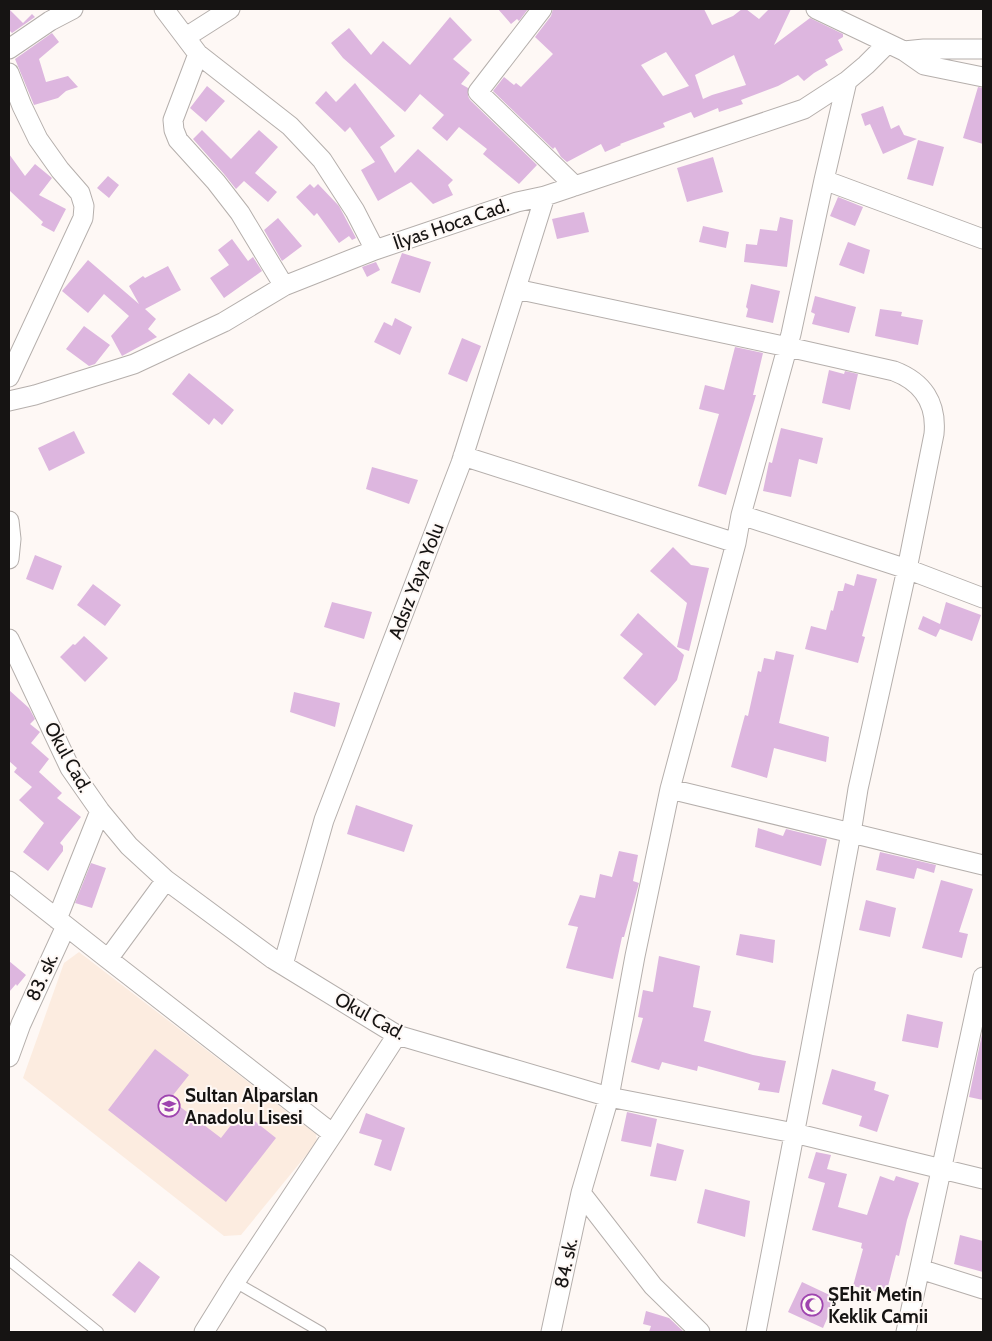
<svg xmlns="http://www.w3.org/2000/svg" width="992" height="1341" font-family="Cabin,sans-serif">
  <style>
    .education { fill: #fcece0 }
    .building { fill: #ddb6df; fill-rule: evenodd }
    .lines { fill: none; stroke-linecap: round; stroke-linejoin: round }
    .lane-casing { stroke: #b5afac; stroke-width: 12 }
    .street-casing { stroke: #b5afac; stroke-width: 21 }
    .lane { stroke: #fff; stroke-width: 10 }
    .street { stroke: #fff; stroke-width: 19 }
    .labels { text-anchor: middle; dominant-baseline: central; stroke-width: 4; stroke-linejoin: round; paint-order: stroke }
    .street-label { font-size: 19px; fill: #161413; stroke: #fef8f5 }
    .poi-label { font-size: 19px; font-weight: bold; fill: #161413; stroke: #fef8f5; text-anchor: start }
  </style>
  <rect width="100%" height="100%" fill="#fef8f5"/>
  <!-- education -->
  <path class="education" d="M79,952L316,1134L317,1142L241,1235L224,1236L23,1078L64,963Z"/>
  <!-- building -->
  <path class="building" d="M9,9L23,23L32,14L35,17L12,33L9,30Z
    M498,9H528L519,21L517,19L511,24Z
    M553,9H704L712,25L733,16L742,9H746L759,19L769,9H791L774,45L810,18L843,34V37L838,40L843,50L825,60L828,65L814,73L804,81L798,75L778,86L741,100L743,104L719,112L718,108L694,118L691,112L663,123L665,127L620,144L621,145L605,152L601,144L567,162L561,157L555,147L553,149L493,91L504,77L514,85L516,83L521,87L553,54L535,37L551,16ZM666,52L689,86L663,96L641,65ZM734,55L746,85L712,95L703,99L695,75Z
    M450,17L472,40L453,59L470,73L461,84L468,88V96L470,100L537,165L519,184L483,154L487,149L459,127L447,141L432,128L444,115L420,94L405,112L343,58L331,43L349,28L371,55L383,41L410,65Z
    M52,33L59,42L39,59L46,82L68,76L78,87L66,91L58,98L34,105L15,59Z
    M355,83L395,136L380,147L395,173L418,149L453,180L448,185L453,195L433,204L411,182L378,201L361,170L375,162L350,127L345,132L315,103L326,91L336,102Z
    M207,86L225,101L206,122L190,108Z
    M978,87L983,88V144L963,138Z
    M883,106L891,129L899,125L904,135L917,139L883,154L870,124L865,126L861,114Z
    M202,130L231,159L259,130L278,147L255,173L277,192L268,202L244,181L236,189L224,174L193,139Z
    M918,140L944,147L933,186L907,179Z
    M9,154L25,176L35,164L52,178L39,195L66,209L54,232L41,225L43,222L9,190Z
    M713,157L723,192L687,202L677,168Z
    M108,176L119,185L109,198L97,188Z
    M310,184L314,188L318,184L339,206L356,238L352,240L349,236L339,243L317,213L314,216L296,197Z
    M838,197L863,207L855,226L830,216Z
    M584,212L589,232L557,239L552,219Z
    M780,217L793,220L787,267L744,262L746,244L757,245L760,229L777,231Z
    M278,218L302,246L282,261L264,230Z
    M703,226L729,232L726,248L699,242Z
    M232,239L248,261L253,257L262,271L224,298L210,278L229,265L218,250Z
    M848,242L870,250L864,274L839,265Z
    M402,253L431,262L420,293L391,283Z
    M88,260L139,304L129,286L143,276L145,278L168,266L181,290L145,309L156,319L148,329L157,337L122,356L111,336L129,316L104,294L88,313L62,291Z
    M376,262L380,270L367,277L362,267Z
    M751,284L780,291L773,323L746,317L748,309L746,307Z
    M815,296L856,307L849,333L812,324L815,314L811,312Z
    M880,309L902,312L901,316L923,320L918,345L875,336Z
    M395,318L412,327L400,355L374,342L384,322L392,326Z
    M84,326L110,345L95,364L89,366L66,349Z
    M462,338L481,346L467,382L448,374Z
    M735,347L763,353L753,395H756L726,495L698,486L719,414L699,409L705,385L724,390Z
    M829,370L844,374L845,371L858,374L850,410L822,403Z
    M189,373L234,410L222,425L214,418L209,425L172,394Z
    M781,428L823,438L817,464L799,459L791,497L763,491L769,462L772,463Z
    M74,431L85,453L49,471L38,448Z
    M372,467L418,480L409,504L366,489Z
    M673,547L691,565L709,568L689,651L677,647L687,603L650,571Z
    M35,555L62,566L53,590L26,579Z
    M857,574L877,579L862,636L865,637L858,663L805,649L811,626L826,630L831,610L833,611L838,591H843L845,583L854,586Z
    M93,584L121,605L105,626L77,605Z
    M332,602L372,612L364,639L324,627Z
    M946,602L981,615L972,641L940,629L936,637L918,629L923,616L940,624Z
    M638,613L684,655L677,680L655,706L623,678L643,654L620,635Z
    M84,636L108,658L85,682L60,657L73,644L75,645Z
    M776,651L794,655L779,723L829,737L826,762L774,748L767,778L731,767L745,715L748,716L758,671L761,672L764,658L774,660Z
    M9,690L29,708L35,719L30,724L40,732L31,743L49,759L39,772L62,793L57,798L81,817L60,843L63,846V851L48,871L23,852L44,823L19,800L32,787L14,772L17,768L9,761Z
    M294,692L340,703L335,727L290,712Z
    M356,805L413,825L404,852L347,834Z
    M758,828L783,836L786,829L827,839L821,866L755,847Z
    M619,851L638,855L633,881L639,883L624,937H622L613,979L566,968L578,927L568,925L580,895L595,898L600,874L612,877Z
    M880,852L936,865L934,873L917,868L914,879L876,870Z
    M91,863L106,868L92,908L75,903Z
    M941,880L973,889L959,932L968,934L962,958L922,948Z
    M866,900L896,908L890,937L859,930Z
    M740,934L775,940L773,963L736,955Z
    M659,956L700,966L693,1007L711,1011L704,1041L753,1055L786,1061L779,1093L758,1090L760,1083L698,1066L697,1071L662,1062L659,1070L631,1062L643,1018L638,1017L643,990L653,992Z
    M9,961L26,975L17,986L16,984L9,992Z
    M907,1014L943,1022L938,1048L902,1041Z
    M983,1029V1100L969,1097Z
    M155,1049L189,1075L170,1099L221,1138L242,1111L276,1138L226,1202L108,1110Z
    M832,1069L876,1082L874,1090L889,1095L877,1132L859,1126L862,1116L822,1104Z
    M627,1112L657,1119L651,1147L621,1141Z
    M366,1113L405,1128L391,1171L374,1165L382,1140L359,1133Z
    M657,1143L684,1150L676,1181L650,1176Z
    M816,1152L831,1155L827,1169L847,1174L838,1207L867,1215L880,1176L894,1181L896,1176L919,1183L907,1220L899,1256L896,1255L886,1294L853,1286L863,1249L861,1248L862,1243L812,1230L825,1183L808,1178Z
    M705,1189L750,1201L745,1237L697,1223Z
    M960,1235L983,1241V1272L954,1264Z
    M139,1261L160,1277L135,1313L112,1295Z
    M802,1282L836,1298L823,1328L788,1312Z
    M646,1311L669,1318L684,1332H649L651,1326L643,1324Z"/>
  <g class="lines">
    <!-- lane casing -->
    <g class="lane-casing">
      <path id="lane" d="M9,1260L98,1332
        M235,1282L321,1332"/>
    </g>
    <!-- street casing -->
    <g class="street-casing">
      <path id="street" d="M164,9L198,54L173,120L174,130L178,140L216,182L240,213L284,286
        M542,9L478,92L575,186
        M816,9L904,51L924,65L983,77
        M186,37L230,9
        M9,49L50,21L73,9
        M904,51L924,49H983
        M198,54L290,126L322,160L355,211L375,250
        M9,73L22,106L38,139L60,170L80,193L84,206L83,218L9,377
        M847,81L824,180L791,334L741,515L736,543L670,789L635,956L609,1097L794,1133L983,1179
        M824,180L983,239
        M516,289L788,347L894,371C923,382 937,403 934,434L907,569L983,598
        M9,401L35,395L134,364L224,322L284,286L375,250L517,202L545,196L804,109L847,81L866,65L887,44
        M463,456L736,543
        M741,515L907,569L858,789L851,833L810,1052L756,1332
        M9,521L11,539L9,559
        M9,639L70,768L100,811L129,846L166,880L273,959L397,1035L609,1097L581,1193L653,1286L700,1332
        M670,789L983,865
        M166,880L108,959L333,1134L397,1035
        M9,881L108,959
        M57,919L100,811
        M283,965L324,820L461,463L545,196
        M9,1057L21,1024L66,926
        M920,1269L983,1289
        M204,1332L235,1282L333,1134
        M551,1332L581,1193
        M906,1332L983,977"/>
    </g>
    <!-- lane -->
    <use href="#lane" class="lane"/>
    <!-- street -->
    <use href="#street" class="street"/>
  </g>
  <!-- icons -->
  <defs>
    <g id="school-ring" transform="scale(1.125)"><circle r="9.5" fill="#fef8f5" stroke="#9e44af" stroke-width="1.5"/><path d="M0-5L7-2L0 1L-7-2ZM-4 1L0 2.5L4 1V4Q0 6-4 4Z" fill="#9e44af"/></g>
    <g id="mosque-ring" transform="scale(1.125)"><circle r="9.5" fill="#fef8f5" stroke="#9e44af" stroke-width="1.5"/><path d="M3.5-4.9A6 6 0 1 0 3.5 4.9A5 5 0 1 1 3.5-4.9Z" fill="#9e44af"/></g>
  </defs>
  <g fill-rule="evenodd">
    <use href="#school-ring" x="169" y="1106"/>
    <use href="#mosque-ring" x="812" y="1305"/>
  </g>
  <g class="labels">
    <!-- street labels -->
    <g class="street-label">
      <text transform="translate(451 224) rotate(-19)">İlyas Hoca Cad.</text>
      <text transform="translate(416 581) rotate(-69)">Adsız Yaya Yolu</text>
      <text transform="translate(68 757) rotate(61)">Okul Cad.</text>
      <text transform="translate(42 977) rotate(-65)">83. sk.</text>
      <text transform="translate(370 1016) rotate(29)">Okul Cad.</text>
      <text transform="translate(566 1263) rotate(-78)">84. sk.</text>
    </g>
    <!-- poi labels -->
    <g class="poi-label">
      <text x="185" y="1095">Sultan Alparslan<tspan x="185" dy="22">Anadolu Lisesi</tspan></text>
      <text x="828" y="1294">ŞEhit Metin<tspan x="828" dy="22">Keklik Camii</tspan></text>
    </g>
  </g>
  <!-- border -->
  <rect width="992" height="1341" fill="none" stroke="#161413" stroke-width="20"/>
</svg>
